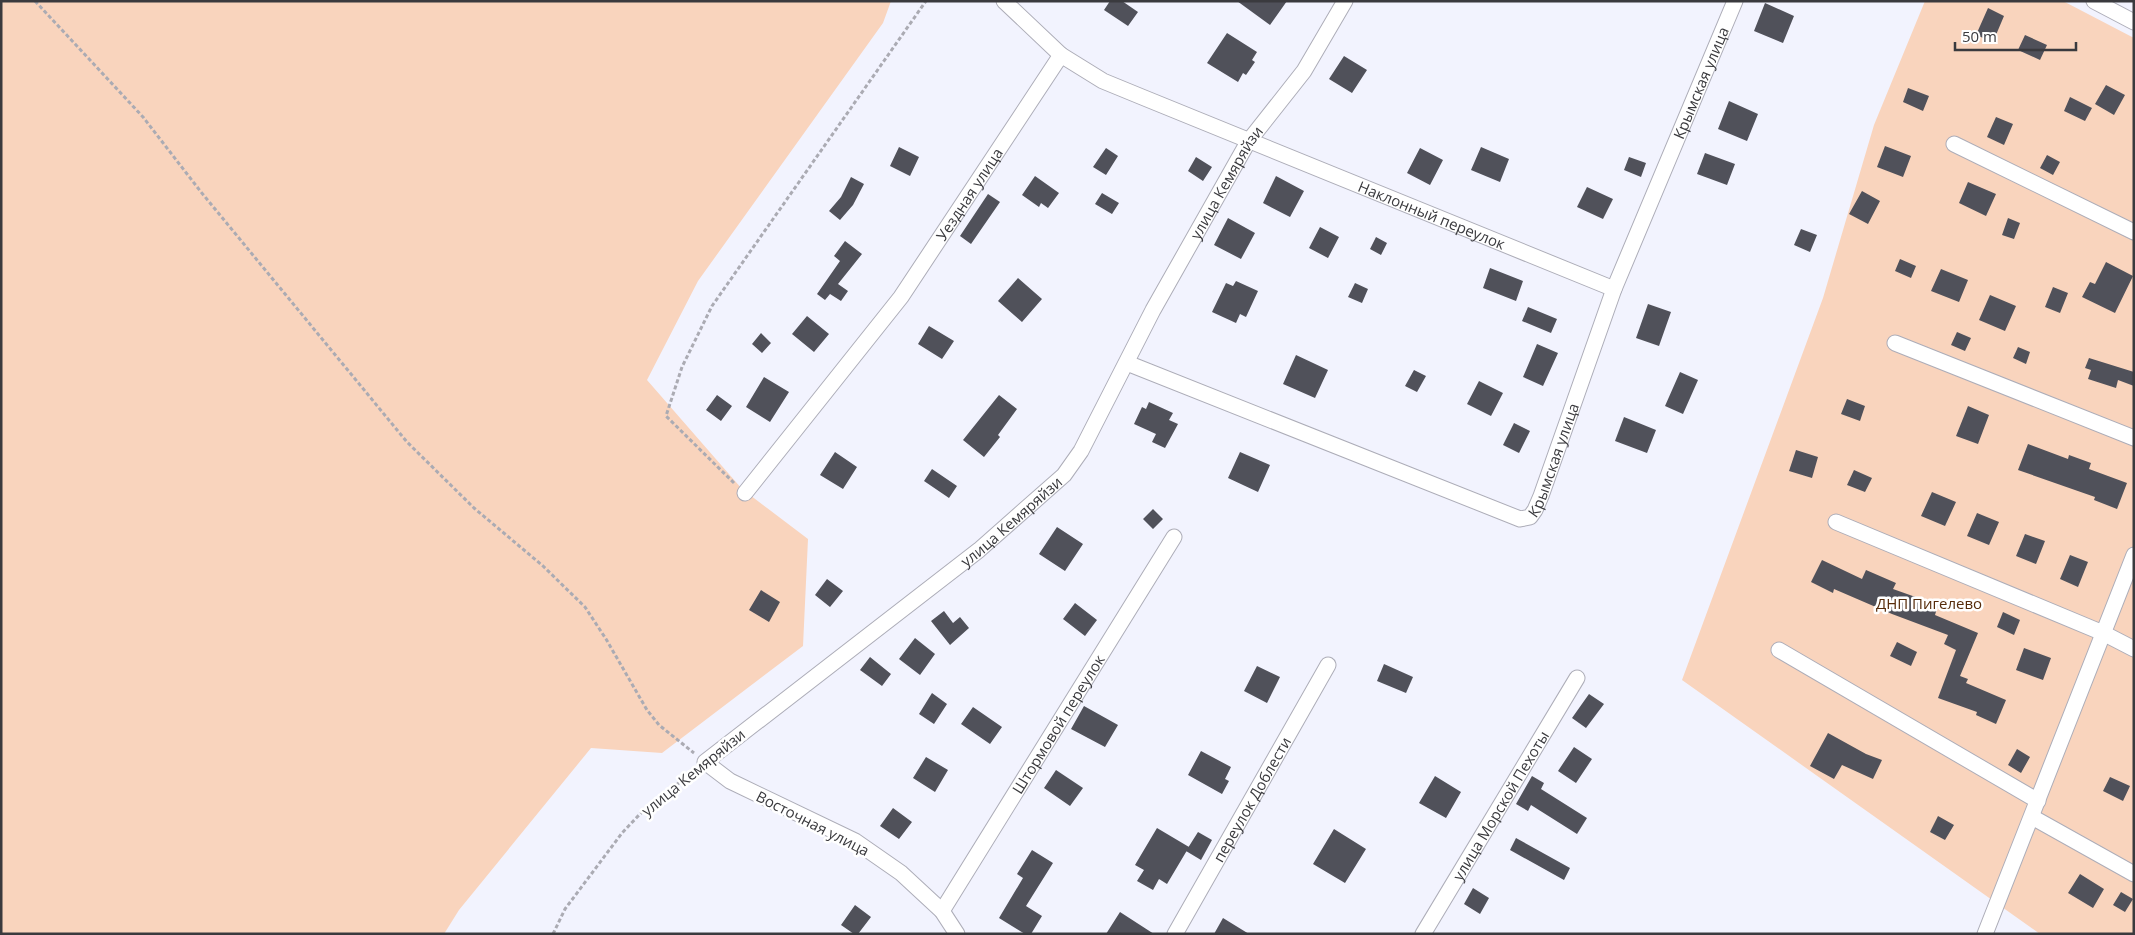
<svg xmlns="http://www.w3.org/2000/svg" width="2135" height="935" font-family="'Open Sans',sans-serif">
  <style>
    .green { fill: #f9d4bd }
    .building { fill: #50515a }
    .lines { fill: none; stroke-linecap: round; stroke-linejoin: round }
    .street-casing { stroke: #adadb8; stroke-width: 17 }
    .path { stroke: #ababb3; stroke-width: 3; stroke-dasharray: 4 2.5; stroke-linecap: butt }
    .street { stroke: #fff; stroke-width: 15 }
    .labels { text-anchor: middle; dominant-baseline: central; stroke-width: 5; stroke-linejoin: round; paint-order: stroke }
    .street-label { font-size: 15px; fill: #3a3a3e; stroke: #fff }
    .park-label { font-size: 15px; fill: #562b0a; stroke: #fff }
  </style>
  <rect width="100%" height="100%" fill="#f2f3fe"/>
  <!-- green -->
  <path class="green" d="M1,1H891L883,23L698,281L647,380L742,489L808,539L803,646L662,753L591,748L459,910L444,934H1Z
    M1925,1H2063L2134,38V934H2040L1682,680L1823,298L1874,125Z"/>
  <!-- building -->
  <path class="building" d="M1110,1H1122L1138,12L1128,26L1104,10Z
    M1237,1H1287L1270,25Z
    M1765,3L1794,16L1783,43L1754,31Z
    M1988,8L2004,16L1993,42L1976,35Z
    M1227,33L1257,52L1252,60L1255,62L1246,75L1243,73L1238,82L1207,63Z
    M2025,35L2047,45L2040,60L2018,50Z
    M1344,56L1367,70L1352,93L1329,79Z
    M2106,85L2125,95L2114,115L2095,104Z
    M1908,88L1929,96L1923,111L1903,102Z
    M2070,97L2092,108L2085,121L2064,111Z
    M1729,101L1758,114L1747,141L1718,129Z
    M1996,117L2013,124L2004,145L1987,137Z
    M1885,146L1911,156L1903,177L1877,167Z
    M899,147L919,157L910,176L890,166Z
    M1481,147L1509,159L1500,182L1471,170Z
    M1106,148L1118,156L1106,175L1093,167Z
    M1420,148L1443,160L1430,185L1407,173Z
    M1705,153L1735,164L1727,185L1697,174Z
    M2047,155L2060,162L2053,175L2040,168Z
    M1196,157L1212,167L1203,181L1188,171Z
    M1629,157L1646,163L1641,177L1624,170Z
    M1035,176L1059,193L1048,208L1041,203L1039,207L1022,195Z
    M1276,176L1304,191L1290,217L1263,203Z
    M851,177L864,184L853,205L840,220L829,211L841,197Z
    M1968,182L1996,194L1986,216L1959,203Z
    M1587,187L1613,199L1603,219L1577,207Z
    M1862,191L1880,201L1868,224L1849,214Z
    M1102,193L1119,203L1112,214L1095,204Z
    M988,194L1000,202L971,244L960,236Z
    M1228,218L1255,233L1241,259L1214,245Z
    M2008,218L2020,223L2014,239L2002,235Z
    M1320,227L1339,237L1328,258L1309,248Z
    M1801,229L1817,235L1810,252L1794,245Z
    M1376,237L1387,243L1381,255L1370,249Z
    M845,241L862,254L838,284L848,291L841,301L830,294L825,300L817,294L840,261L834,256Z
    M1900,259L1916,266L1911,278L1895,271Z
    M2106,262L2133,276L2115,313L2082,297L2090,282L2095,284Z
    M1490,268L1523,281L1516,301L1483,288Z
    M1941,269L1968,280L1959,302L1931,291Z
    M1018,278L1042,299L1022,322L998,301Z
    M1236,281L1258,291L1246,317L1240,314L1236,323L1212,312L1226,283L1233,286Z
    M1355,283L1368,289L1362,303L1348,297Z
    M2053,287L2068,293L2060,313L2045,307Z
    M1990,295L2016,306L2005,331L1979,320Z
    M1648,304L1671,312L1659,346L1636,338Z
    M1528,307L1557,319L1551,333L1522,321Z
    M807,316L829,334L814,352L792,334Z
    M929,326L954,341L942,359L918,344Z
    M1957,332L1971,338L1965,351L1951,345Z
    M761,333L771,343L762,353L752,344Z
    M1537,344L1558,353L1543,386L1523,377Z
    M2018,347L2030,352L2026,364L2013,358Z
    M1296,355L1328,370L1315,398L1283,384Z
    M2089,358L2134,372V386L2118,380L2116,388L2088,379L2091,370L2085,368Z
    M1414,370L1426,376L1417,392L1405,386Z
    M1680,372L1698,380L1683,414L1665,406Z
    M764,377L789,392L770,422L746,407Z
    M1479,381L1503,393L1491,416L1467,404Z
    M717,395L732,406L721,421L706,410Z
    M999,395L1017,409L998,435L1000,437L984,457L963,440Z
    M1847,399L1865,406L1860,421L1841,414Z
    M1149,402L1173,413L1169,420L1178,424L1165,448L1152,442L1156,434L1134,424L1142,407L1146,409Z
    M1968,406L1989,415L1978,444L1956,436Z
    M1624,417L1656,430L1647,453L1615,441Z
    M1514,423L1530,431L1519,453L1503,445Z
    M2028,444L2068,459L2069,455L2091,463L2089,469L2127,483L2117,509L2094,500L2095,497L2018,470Z
    M1796,450L1818,457L1812,478L1789,471Z
    M835,452L857,467L843,489L820,475Z
    M1240,452L1270,465L1258,492L1228,478Z
    M932,469L957,486L949,498L924,481Z
    M1854,470L1872,478L1865,492L1847,485Z
    M1932,492L1956,502L1945,526L1921,516Z
    M1153,509L1163,519L1153,529L1143,519Z
    M1977,513L1999,522L1989,545L1967,536Z
    M1057,527L1083,544L1065,571L1039,554Z
    M2025,534L2045,541L2036,564L2016,556Z
    M2070,555L2088,562L2078,587L2060,579Z
    M1822,560L1862,579L1866,570L1896,583L1893,589L1938,605L1935,615L1978,633L1960,676L1968,679L1966,683L2006,700L1996,724L1976,715L1977,712L1938,698L1956,650L1944,644L1948,635L1892,614L1834,589L1833,593L1811,582Z
    M827,579L843,591L830,607L815,595Z
    M761,590L780,602L769,622L749,610Z
    M1075,603L1097,620L1085,636L1063,619Z
    M944,611L953,623L960,617L969,628L950,645L931,621Z
    M2003,612L2020,620L2014,635L1997,627Z
    M915,638L935,654L920,675L899,659Z
    M1897,642L1917,652L1911,666L1890,656Z
    M2024,648L2051,658L2043,680L2016,670Z
    M870,657L891,674L882,686L860,670Z
    M1384,664L1413,677L1406,693L1377,681Z
    M1257,666L1280,677L1267,703L1244,691Z
    M932,693L947,704L934,724L919,714Z
    M1589,694L1604,704L1586,728L1572,718Z
    M1084,706L1118,725L1105,747L1071,729Z
    M973,707L1002,727L990,744L961,724Z
    M1828,733L1866,754L1882,760L1873,779L1842,765L1834,779L1810,766Z
    M1574,747L1592,759L1576,783L1558,771Z
    M2017,749L2030,757L2021,773L2008,765Z
    M1201,751L1231,767L1225,779L1229,781L1222,794L1188,775Z
    M926,757L948,770L935,792L913,778Z
    M1056,770L1083,788L1070,806L1044,788Z
    M1435,776L1461,792L1446,818L1419,803Z
    M1532,776L1544,783L1541,789L1587,818L1577,834L1531,805L1528,811L1516,804Z
    M2110,777L2130,786L2123,801L2103,791Z
    M893,808L912,822L899,839L880,826Z
    M1938,816L1954,825L1945,840L1930,832Z
    M1157,828L1189,847L1167,884L1159,879L1153,890L1137,881L1144,870L1135,865Z
    M1334,829L1366,849L1345,883L1313,864Z
    M1198,832L1212,840L1201,860L1186,851Z
    M1516,838L1570,868L1564,880L1510,850Z
    M1032,850L1053,863L1026,906L1042,916L1031,934H1025L999,918L1023,878L1017,874Z
    M2080,874L2104,889L2093,908L2068,893Z
    M1473,888L1489,898L1480,914L1464,904Z
    M2121,892L2133,899L2125,912L2113,905Z
    M855,905L871,917L858,934H854L841,925Z
    M1120,912L1154,934H1106Z
    M1223,918L1249,934H1214Z"/>
  <g class="lines">
    <!-- street casing -->
    <g class="street-casing">
      <g id="street">
        <path d="M1004,1L1061,55"/>
        <path d="M2094,1L2134,22"/>
        <path d="M1954,144L2134,232"/>
        <path d="M1895,343L2134,438"/>
        <path id="s1" d="M1127,363L1520,519L1530,517L1535,510L1541,496L1614,289L1735,1"/>
        <path id="s2" d="M745,493L901,297L1061,55L1103,81L1142,97L1614,289"/>
        <path d="M1836,522L2103,633L2134,649"/>
        <path d="M1779,650L2038,801"/>
        <path d="M2032,817L2134,874"/>
        <path id="s3" d="M942,911L1174,537"/>
        <path id="s4" d="M957,934L942,911L901,873L855,841L730,781L705,762L979,550L1064,475L1081,451L1153,310L1248,142L1304,71L1345,1"/>
        <path id="s5" d="M1175,934L1328,665"/>
        <path id="s6" d="M1423,934L1577,678"/>
        <path d="M1985,934L2134,555"/>
      </g>
    </g>
    <!-- path -->
    <path class="path" d="M35,1L143,117L201,192L407,442L474,508L543,566L585,607L606,639L647,710L659,725L694,753
      M734,483L666,416L682,367L712,306L926,1
      M553,934L565,909L622,833L640,814L695,770"/>
    <!-- street -->
    <use href="#street" class="street"/>
  </g>
  <g class="labels">
    <!-- street labels -->
    <g class="street-label">
      <text stroke="none"><textPath href="#s1" startOffset="900">Крымская улица</textPath></text>
      <text stroke="none"><textPath href="#s4" startOffset="1104">улица Кемяряйзи</textPath></text>
      <text stroke="none"><textPath href="#s2" startOffset="374">Уездная улица</textPath></text>
      <text stroke="none"><textPath href="#s2" startOffset="945">Наклонный переулок</textPath></text>
      <text stroke="none"><textPath href="#s1" startOffset="495">Крымская улица</textPath></text>
      <text stroke="none"><textPath href="#s4" startOffset="699">улица Кемяряйзи</textPath></text>
      <text stroke="none"><textPath href="#s3" startOffset="220">Штормовой переулок</textPath></text>
      <text transform="translate(693 772) rotate(-39)">улица Кемяряйзи</text>
      <text stroke="none"><textPath href="#s5" startOffset="155">переулок Доблести</textPath></text>
      <text stroke="none"><textPath href="#s6" startOffset="150">улица Морской Пехоты</textPath></text>
      <text transform="translate(813 823) rotate(27)">Восточная улица</text>
    </g>
    <!-- park labels -->
    <g class="park-label">
      <text x="1929" y="603">ДНП Пигелево</text>
    </g>
  </g>
  <!-- border -->
  <rect width="2135" height="935" fill="none" stroke="#3a3a3e" stroke-width="5"/>
  <!-- scale -->
  <path d="M1955 42v8h121v-8" fill="none" stroke="#3a3a3e" stroke-width="2.5"/>
  <text x="1962" y="42" font-size="15" fill="#3a3a3e" stroke="#ffffff" stroke-width="4" paint-order="stroke">50 m</text>
</svg>
